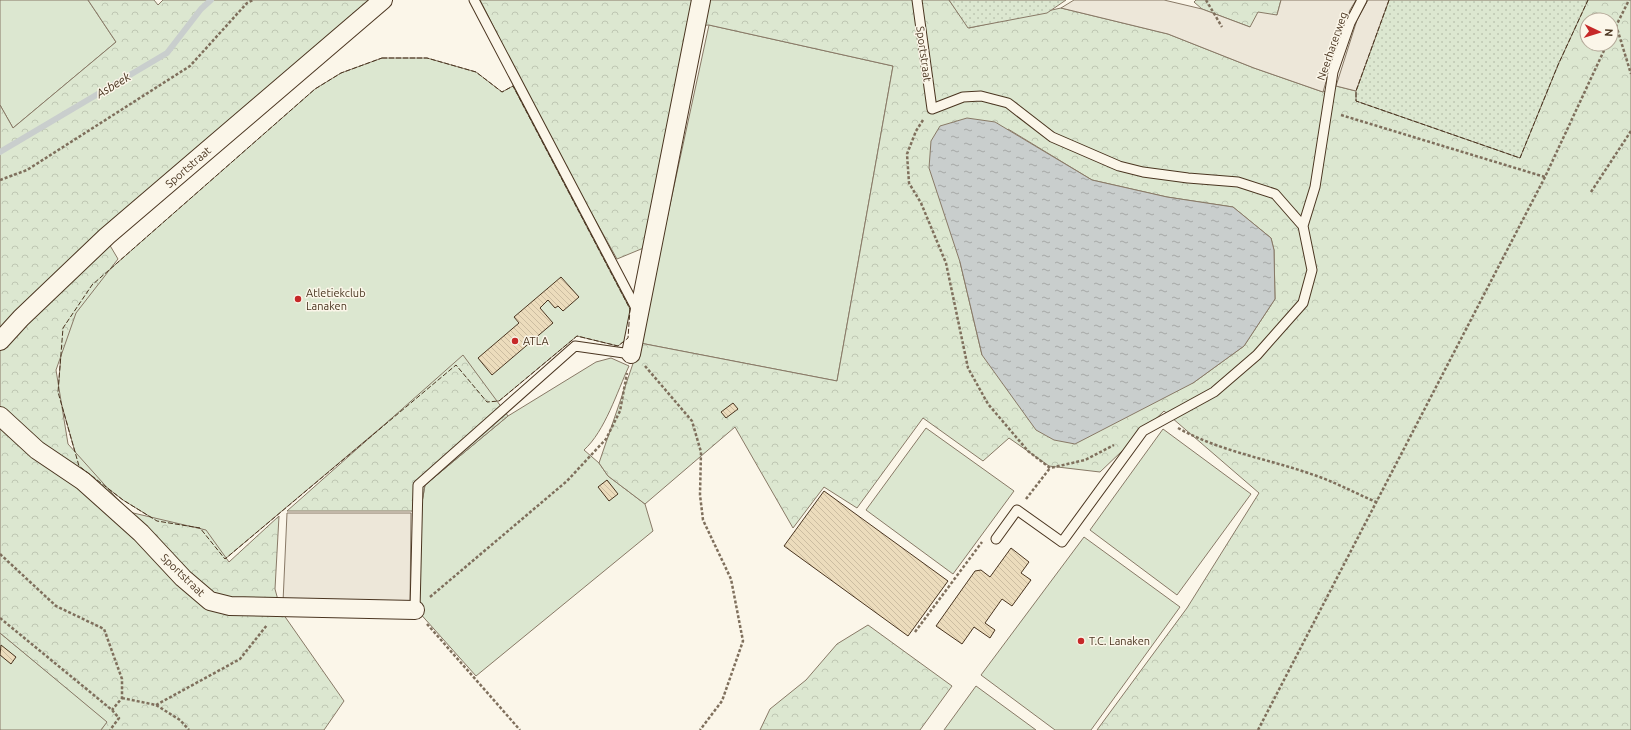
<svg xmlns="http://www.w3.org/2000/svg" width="1631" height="730" font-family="Ubuntu,sans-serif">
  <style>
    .green { fill: #dce7d0; stroke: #887966 }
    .forest { fill: url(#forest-crowns); stroke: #887966; fill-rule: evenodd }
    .park { fill: url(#park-dots); stroke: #887966 }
    .parking { fill: #ede7d9; stroke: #887966 }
    .water { fill: url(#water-ripples); stroke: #887966 }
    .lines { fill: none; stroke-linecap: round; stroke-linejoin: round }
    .stream { stroke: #c9cecd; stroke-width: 6 }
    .building { fill: url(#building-back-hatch); stroke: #4a3520 }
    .lane-casing { stroke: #4a3520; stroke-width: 11 }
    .street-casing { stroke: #4a3520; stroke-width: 20 }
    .path { stroke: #7f6f5c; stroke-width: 2.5; stroke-dasharray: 3 2; stroke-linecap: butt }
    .lane { stroke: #fbf6e9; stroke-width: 9 }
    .street { stroke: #fbf6e9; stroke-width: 18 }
    .fence { stroke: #4a3520; stroke-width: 1; stroke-dasharray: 5 2; stroke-linecap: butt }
    .poi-dot { fill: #c62828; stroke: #fbf6e9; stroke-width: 1.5 }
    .labels { text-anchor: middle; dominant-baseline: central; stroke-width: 3; stroke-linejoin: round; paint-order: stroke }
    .street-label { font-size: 11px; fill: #4a3520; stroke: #fbf6e9 }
    .poi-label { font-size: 11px; fill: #4a3520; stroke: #fbf6e9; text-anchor: start }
    .water-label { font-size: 12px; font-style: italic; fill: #4a3520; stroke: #fbf6e9 }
  </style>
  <defs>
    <pattern id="forest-crowns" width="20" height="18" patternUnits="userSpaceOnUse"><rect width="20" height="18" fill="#dce7d0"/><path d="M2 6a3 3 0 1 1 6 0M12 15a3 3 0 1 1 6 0" fill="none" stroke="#bec7b2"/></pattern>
    <pattern id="park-dots" width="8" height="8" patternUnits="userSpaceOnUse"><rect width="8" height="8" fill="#dce7d0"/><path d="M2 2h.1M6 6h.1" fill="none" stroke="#bec7b2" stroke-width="1.8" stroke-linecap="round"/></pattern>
    <pattern id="water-ripples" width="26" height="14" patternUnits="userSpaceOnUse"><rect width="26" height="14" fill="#c9cecd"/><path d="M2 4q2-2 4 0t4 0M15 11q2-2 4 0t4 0" fill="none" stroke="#a5a8a6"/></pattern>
    <pattern id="building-back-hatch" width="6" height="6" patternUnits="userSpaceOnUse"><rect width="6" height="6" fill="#ecdcbc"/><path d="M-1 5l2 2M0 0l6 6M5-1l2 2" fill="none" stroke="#ccbda1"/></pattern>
  </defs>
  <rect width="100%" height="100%" fill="#fbf6e9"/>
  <!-- green -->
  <path class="green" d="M0,0H88L116,42L13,128L0,105Z
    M709,25L893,66L837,381L640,343Z
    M382,58H427L476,72L502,92L513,86L630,309L628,338L618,346L577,336L499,401H494L455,365L225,559L200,528L157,521L123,500L79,466L58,392L63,328L92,285L315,89L341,73Z
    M611,358L629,366C617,392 605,431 584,450L599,463L608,476L645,504L653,531L476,676L417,610L419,520L425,485L508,416L596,362Z
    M926,428L1014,491L953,574L866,510Z
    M1163,429L1251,494L1177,595L1090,530Z
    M1084,537L1180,607L1091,730H1055L981,675Z
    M0,633L108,722L101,730H0Z
    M976,686L1036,730H944Z"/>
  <!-- forest -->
  <path class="forest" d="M88,0H154L158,5L163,0H374L102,232L118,259L76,313L56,370L68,444L129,512L206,530L229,562L279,516L275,589L281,611L344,701L324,730H101L107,722L0,633V105L13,128L116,42Z
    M480,0H949L969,28L1061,8L1168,34L1254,68L1323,92L1336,86L1356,91L1389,0H1631V730H1097L1187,608L1259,493L1164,411L1100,472L1049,466L1009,438L983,461L923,418L857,508L824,487L793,528L735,427L645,504L608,476L599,463L640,343L837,381L893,66L709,25L689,26L646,247L617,259L553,144ZM1587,20H1611V44H1587ZM1008,129L1092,180L1167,197L1233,207L1271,238L1274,250L1275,299L1244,346L1193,383L982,355L960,262Z
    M1196,0H1281L1277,15L1250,27L1202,9L1194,2Z
    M463,355L508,416L425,485L419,520L412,511H287Z
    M868,625L952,686L920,730H760L770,709L806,680L837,644Z"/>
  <!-- park -->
  <path class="park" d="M949,0H1066L1047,13L968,28Z
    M1389,0H1588L1558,65L1520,158L1356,101V91Z"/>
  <!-- parking -->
  <path class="parking" d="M1074,0H1164L1202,9L1250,27L1258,12L1277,15L1281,0H1356L1350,10L1333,58L1323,92L1254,68L1168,34L1061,8Z
    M1368,0H1389L1356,91L1336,86L1357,20Z
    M287,513H411L410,606L283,602Z"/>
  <!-- water -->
  <path class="water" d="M967,118L995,122L1092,180L1167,197L1233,207L1271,238L1274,250L1275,299L1244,346L1193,383L1075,444L1054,440L1036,430L982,355L960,262L929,168L931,141L940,126Z"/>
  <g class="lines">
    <!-- stream -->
    <path class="stream" d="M0,152L167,53L201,9L211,0"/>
  </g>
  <!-- building -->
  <path class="building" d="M561,277L579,297L563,311L558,306L555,308L548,300L540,308L553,323L492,375L478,358L519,323L514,317Z
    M733,403L738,409L726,418L721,412Z
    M607,480L618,494L609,501L598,487Z
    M824,491L948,581L908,636L784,546Z
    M1011,548L1029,562L1021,573L1031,580L1012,606L1002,599L985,623L995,630L990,638L974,627L962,644L936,626L975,571L981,570L990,577Z
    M1,645L16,657L11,664L0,655Z"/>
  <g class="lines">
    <!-- lane casing -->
    <g class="lane-casing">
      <path id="lane" d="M474,0L638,312
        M917,0L932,109L963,97L981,96L1008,103L1052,137L1119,166L1143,172L1188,178L1238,182L1275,194L1303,226L1315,187L1333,72L1350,23L1362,0
        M996,539L1017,510L1062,542L1143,431L1214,392L1257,355L1303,303L1312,270L1303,226
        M415,610L418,485L575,346L631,354"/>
    </g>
    <!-- street casing -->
    <g class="street-casing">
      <path id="street" d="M0,341L21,318L107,236L383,0
        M631,354L701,0
        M0,416L37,450L83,481L141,533L183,578L210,601L230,606L415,610"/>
    </g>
    <!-- path -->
    <path class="path" d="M1206,0L1222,27
      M1616,25L1631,74
      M1611,36L1629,0
      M1341,115L1545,177
      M923,120L916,131L907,154L909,183L921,203L946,263L968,368L988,404L1028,451L1050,468L1085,460L1114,445
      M0,180L27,170L190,66L247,3L253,0
      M1591,192L1631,131
      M645,366L692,421L701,452L700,495L703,520L731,579L743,641L722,701L700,730
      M1178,428C1221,452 1269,459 1314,475C1335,482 1355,493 1376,502
      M1026,499L1050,468
      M0,554L56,606L104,629L122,679V698L112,710
      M430,597L567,481L606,439L620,411L627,373
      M0,618L112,710L119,718L110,730
      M427,624L520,730
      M915,632L982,542
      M122,698L156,705L180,720L189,730
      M156,705L240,659L267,625
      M1258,730L1545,177L1607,44"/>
    <!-- lane -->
    <use href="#lane" class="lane"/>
    <!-- street -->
    <use href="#street" class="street"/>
    <!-- fence -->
    <path class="fence" d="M1389,0L1356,91V101L1520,158L1558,65L1588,0
      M382,58H427L476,72L502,92L513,86L630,309L628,338L618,346L577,336L499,401L487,402L456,365L225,559L200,528L157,521L123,500L79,466L58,392L63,328L92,285L315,89L341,73Z"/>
  </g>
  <!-- markers -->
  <g class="poi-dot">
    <circle cx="298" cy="299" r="4"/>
    <circle cx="515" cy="341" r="4"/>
    <circle cx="1081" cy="641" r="4"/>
  </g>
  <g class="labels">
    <!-- street labels -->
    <g class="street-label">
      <text transform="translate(1332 46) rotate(-71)">Neerharerweg</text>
      <text transform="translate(924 54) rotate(82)">Sportstraat</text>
      <text transform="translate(188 167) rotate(-41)">Sportstraat</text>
      <text transform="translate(183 575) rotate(44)">Sportstraat</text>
    </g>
    <!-- poi labels -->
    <g class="poi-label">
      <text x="306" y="293">Atletiekclub<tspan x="306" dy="13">Lanaken</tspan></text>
      <text x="523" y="341">ATLA</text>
      <text x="1089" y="641">T.C. Lanaken</text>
    </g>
    <!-- water labels -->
    <g class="water-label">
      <text transform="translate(113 85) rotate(-31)">Asbeek</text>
    </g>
  </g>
  <!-- north arrow -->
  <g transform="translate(1599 32) rotate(94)"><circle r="19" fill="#fbf6e9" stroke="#b4a999"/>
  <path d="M0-3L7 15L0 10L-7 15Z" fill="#c62828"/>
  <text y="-6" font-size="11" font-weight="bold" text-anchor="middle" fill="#4a3520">N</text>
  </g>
</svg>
